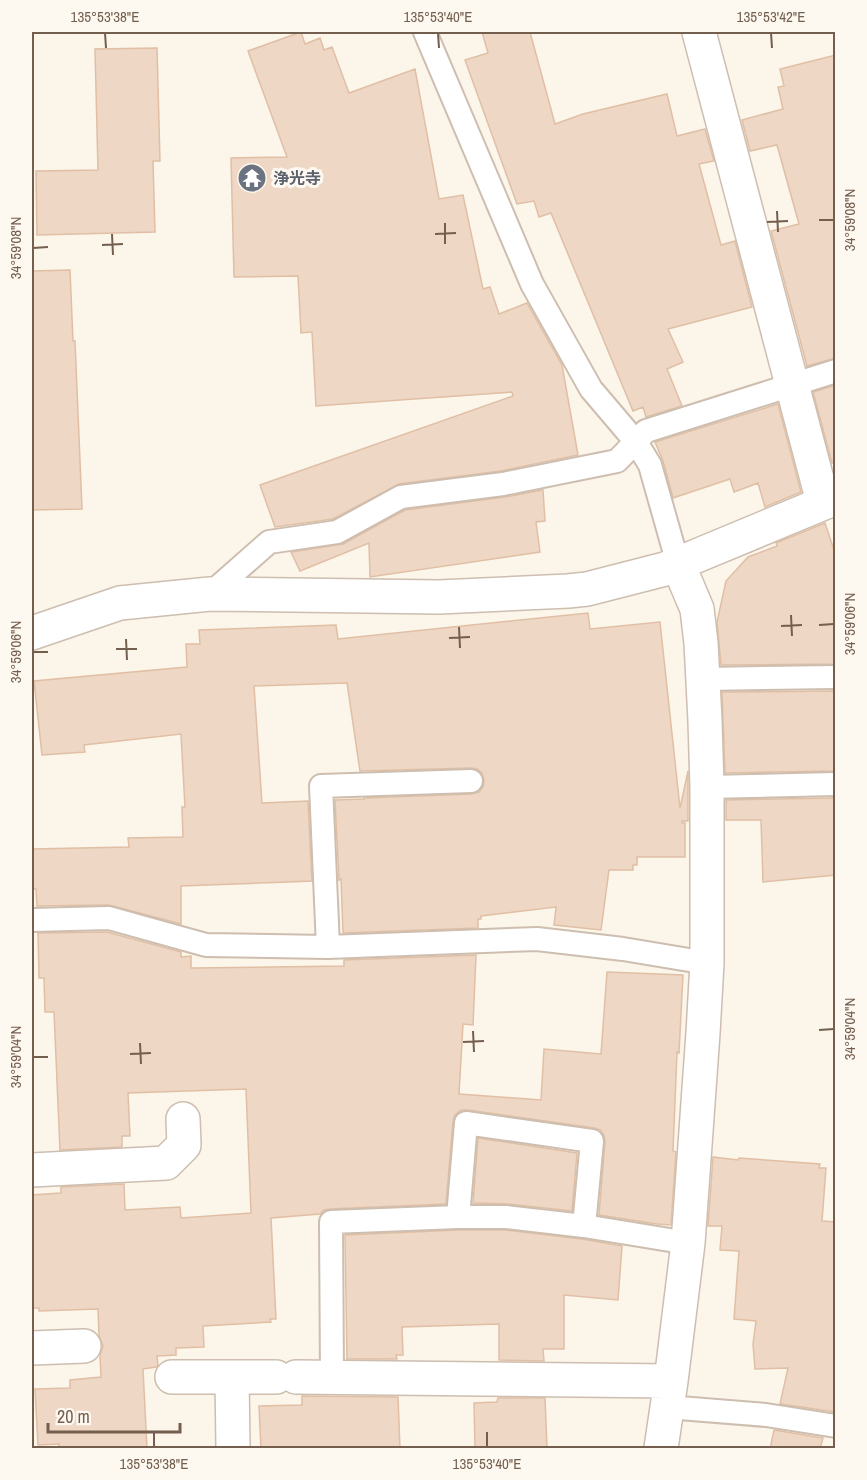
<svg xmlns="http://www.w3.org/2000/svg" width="867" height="1480" font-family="'Archivo Narrow','Noto Sans JP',sans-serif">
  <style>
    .building { fill: #eed7c4; stroke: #e0bfa5; stroke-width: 1.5 }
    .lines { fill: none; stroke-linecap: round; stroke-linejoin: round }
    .lane-casing { stroke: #cdbeb0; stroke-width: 26 }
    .street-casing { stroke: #cdbeb0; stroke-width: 36 }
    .lane { stroke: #fff; stroke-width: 22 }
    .street { stroke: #fff; stroke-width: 33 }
    .ticks { fill: none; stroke: #745f4f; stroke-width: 2 }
    .labels { text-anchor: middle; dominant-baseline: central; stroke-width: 6; stroke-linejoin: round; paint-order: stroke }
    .worship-label { font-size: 16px; font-weight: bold; fill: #5b616d; stroke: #fef9f0; text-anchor: start }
    .neatline { fill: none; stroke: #745f4f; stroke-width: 2 }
    .ticks-label { font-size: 15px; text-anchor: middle; fill: #745f4f }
  </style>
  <rect width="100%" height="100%" fill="#fbf5ea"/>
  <!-- building -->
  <path class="building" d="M301,32L305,44L320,38L324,50L332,47L349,93L415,69L439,199L463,195L483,289L490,287L499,314L527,303L562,365L578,455L501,471L399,484L333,519L275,527L260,485L513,396L512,392L316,406L312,332L301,333L298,276L234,277L231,158L287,157L248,51Z
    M482,32H530L555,124L583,114L667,94L677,136L705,129L714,161L699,164L721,245L735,241L752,307L668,329L683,362L667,369L682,406L646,417L643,407L633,411L551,213L539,217L534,201L517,204L465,60L488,53Z
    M157,48L160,161H153L155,232L37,235L36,171L98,170L95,49Z
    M836,55V358L807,366L771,231L799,224L777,145L750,151L742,120L783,109L778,87L784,86L780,69Z
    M70,270L73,341H75L82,509L32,510V271Z
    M836,385V462L832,463L813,392Z
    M778,404L801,492L765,507L758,483L734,492L730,479L673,498L663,461L655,442Z
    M543,490L545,521L536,522L540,552L370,577L369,543L300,571L291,552L343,544L405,510L505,497Z
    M825,523L836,556V664L721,665L717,622L726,581L748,557L777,546L776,543Z
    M588,613L590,629L660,622L680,808L688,771V821H682V823H685V857H637V865H633V870H609L601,930L554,925L556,907L481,916V919H478V928L343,933L341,879L339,880L335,800L364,799V798L471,794L479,792L483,787L484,781L482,773L477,769L471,768L360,771L347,683L254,686L262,803L308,801L312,881L181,886V924L109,905L37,906L36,889H32V849L129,847L128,838L183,837L182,807H185L181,734L84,745L85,752L42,755L34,681L187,667L186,644H200L199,630L336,625L338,639Z
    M836,691V771L725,773L722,692Z
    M836,798V875L763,882L761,820H726V800Z
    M107,932L181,952V957L191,956V968L344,966V960L476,955L473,1025L463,1024L459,1094L541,1100L544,1049L601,1054L607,972L683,975L679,1053L677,1052L673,1151L676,1152L671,1225L657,1224L599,1215L605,1142L604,1135L600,1130L594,1128L468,1110H461L455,1115L453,1122L446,1204L330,1209L324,1210L320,1214L271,1218L276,1319H270L271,1322L203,1326L204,1347L176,1348V1355L157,1356L158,1366L156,1367L143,1369L147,1449H59V1444L38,1445L35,1389L70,1388V1380L101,1377L100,1355L103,1346L99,1335L98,1309L39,1311V1308H32V1195L61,1193V1187L124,1184L125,1210L180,1207L181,1218L251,1213L246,1089L128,1093L130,1136H122V1147L60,1150L54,1012H45L44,978H39L38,933Z
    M478,1138L577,1153L572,1211L508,1204L473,1203Z
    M713,1157L738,1160L739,1158L820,1164L819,1168H826L822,1221L836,1222V1412L780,1404L788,1368L755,1369L753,1344L756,1321L734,1319L739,1251L720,1250L722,1226H708Z
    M458,1230H505L582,1239L622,1246L618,1300L564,1295V1349H543L544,1361L499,1360V1324L402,1327L403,1355H396L397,1359H347L345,1235Z
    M302,1396L398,1397L400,1449H261L259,1406L302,1405Z
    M498,1398H545L547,1447L475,1449L474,1403L497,1402Z
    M774,1430L823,1438L820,1449H770Z"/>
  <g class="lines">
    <!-- lane casing -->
    <g class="lane-casing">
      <path id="lane" d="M425,32L532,284L591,389L636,442L650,465L678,564
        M210,594L269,542L337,532L401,497L503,484L617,461L646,431L836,371
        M703,679L836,677
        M707,787L836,784
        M32,920L109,918L206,945L328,947L537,939L623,949L707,963
        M328,947L321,786L471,781
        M458,1217L466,1123L592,1141L584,1226
        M332,1377L331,1222L458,1217H506L584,1226L688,1243
        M667,1407L766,1415L836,1426"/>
    </g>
    <!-- street casing -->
    <g class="street-casing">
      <path id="street" d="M699,32L823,502
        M32,633L120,603L210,594L439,597L568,591L587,589L665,569L836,498
        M32,1170L166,1163L184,1145L183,1119
        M32,1348L84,1346
        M172,1377H276
        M232,1377L233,1448
        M296,1377L671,1381
        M661,1448L671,1381L688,1243L703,1033L707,963V787L705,721L701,643L697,609L678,564"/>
    </g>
    <!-- lane -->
    <use href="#lane" class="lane"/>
    <!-- street -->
    <use href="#street" class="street"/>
  </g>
  <!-- ticks -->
  <path class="ticks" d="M105,33L106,48M438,33L439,48M771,33L772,48M777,211L778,232M819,220H834M767,222L788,221M445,223V244M112,234L113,255M435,234L456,233M102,245L123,244M33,248L48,247M791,615L792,636M819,625L834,624M781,626L802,625M459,627L460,648M449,638L470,637M126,639L127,660M116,649H137M33,652H48M819,1030L834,1029M473,1031L474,1052M463,1042L484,1041M140,1043L141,1064M130,1054L151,1053M33,1057H48M154,1432V1447M487,1432V1447"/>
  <!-- icons -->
  <defs>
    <g id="temple-disc" transform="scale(1.5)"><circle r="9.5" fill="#6b7280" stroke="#fef9f0"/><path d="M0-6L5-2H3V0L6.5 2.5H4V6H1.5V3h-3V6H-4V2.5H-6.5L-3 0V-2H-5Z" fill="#fff"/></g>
  </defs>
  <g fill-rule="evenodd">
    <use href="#temple-disc" x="252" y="178"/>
  </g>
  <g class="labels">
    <!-- worship labels -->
    <g class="worship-label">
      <text x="273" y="178">浄光寺</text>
    </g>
  </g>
  <!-- border -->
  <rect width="867" height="1480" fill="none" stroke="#fef9f0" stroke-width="66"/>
  <!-- scale -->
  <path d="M48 1423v9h132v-9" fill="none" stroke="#745f4f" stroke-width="3"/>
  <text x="57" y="1423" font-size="18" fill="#745f4f" stroke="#fef9f0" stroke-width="4.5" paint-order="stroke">20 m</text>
  <rect x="33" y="33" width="801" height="1414" class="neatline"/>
  <g class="ticks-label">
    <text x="105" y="22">135°53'38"E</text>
    <text x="438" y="22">135°53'40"E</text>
    <text x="771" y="22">135°53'42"E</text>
    <text transform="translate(850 220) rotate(-90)" y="5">34°59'08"N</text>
    <text transform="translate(16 248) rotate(-90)" y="5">34°59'08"N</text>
    <text transform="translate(850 624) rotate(-90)" y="5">34°59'06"N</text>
    <text transform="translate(16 652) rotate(-90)" y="5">34°59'06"N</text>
    <text transform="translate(850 1029) rotate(-90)" y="5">34°59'04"N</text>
    <text transform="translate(16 1057) rotate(-90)" y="5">34°59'04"N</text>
    <text x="154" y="1469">135°53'38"E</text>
    <text x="487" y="1469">135°53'40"E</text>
  </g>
</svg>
